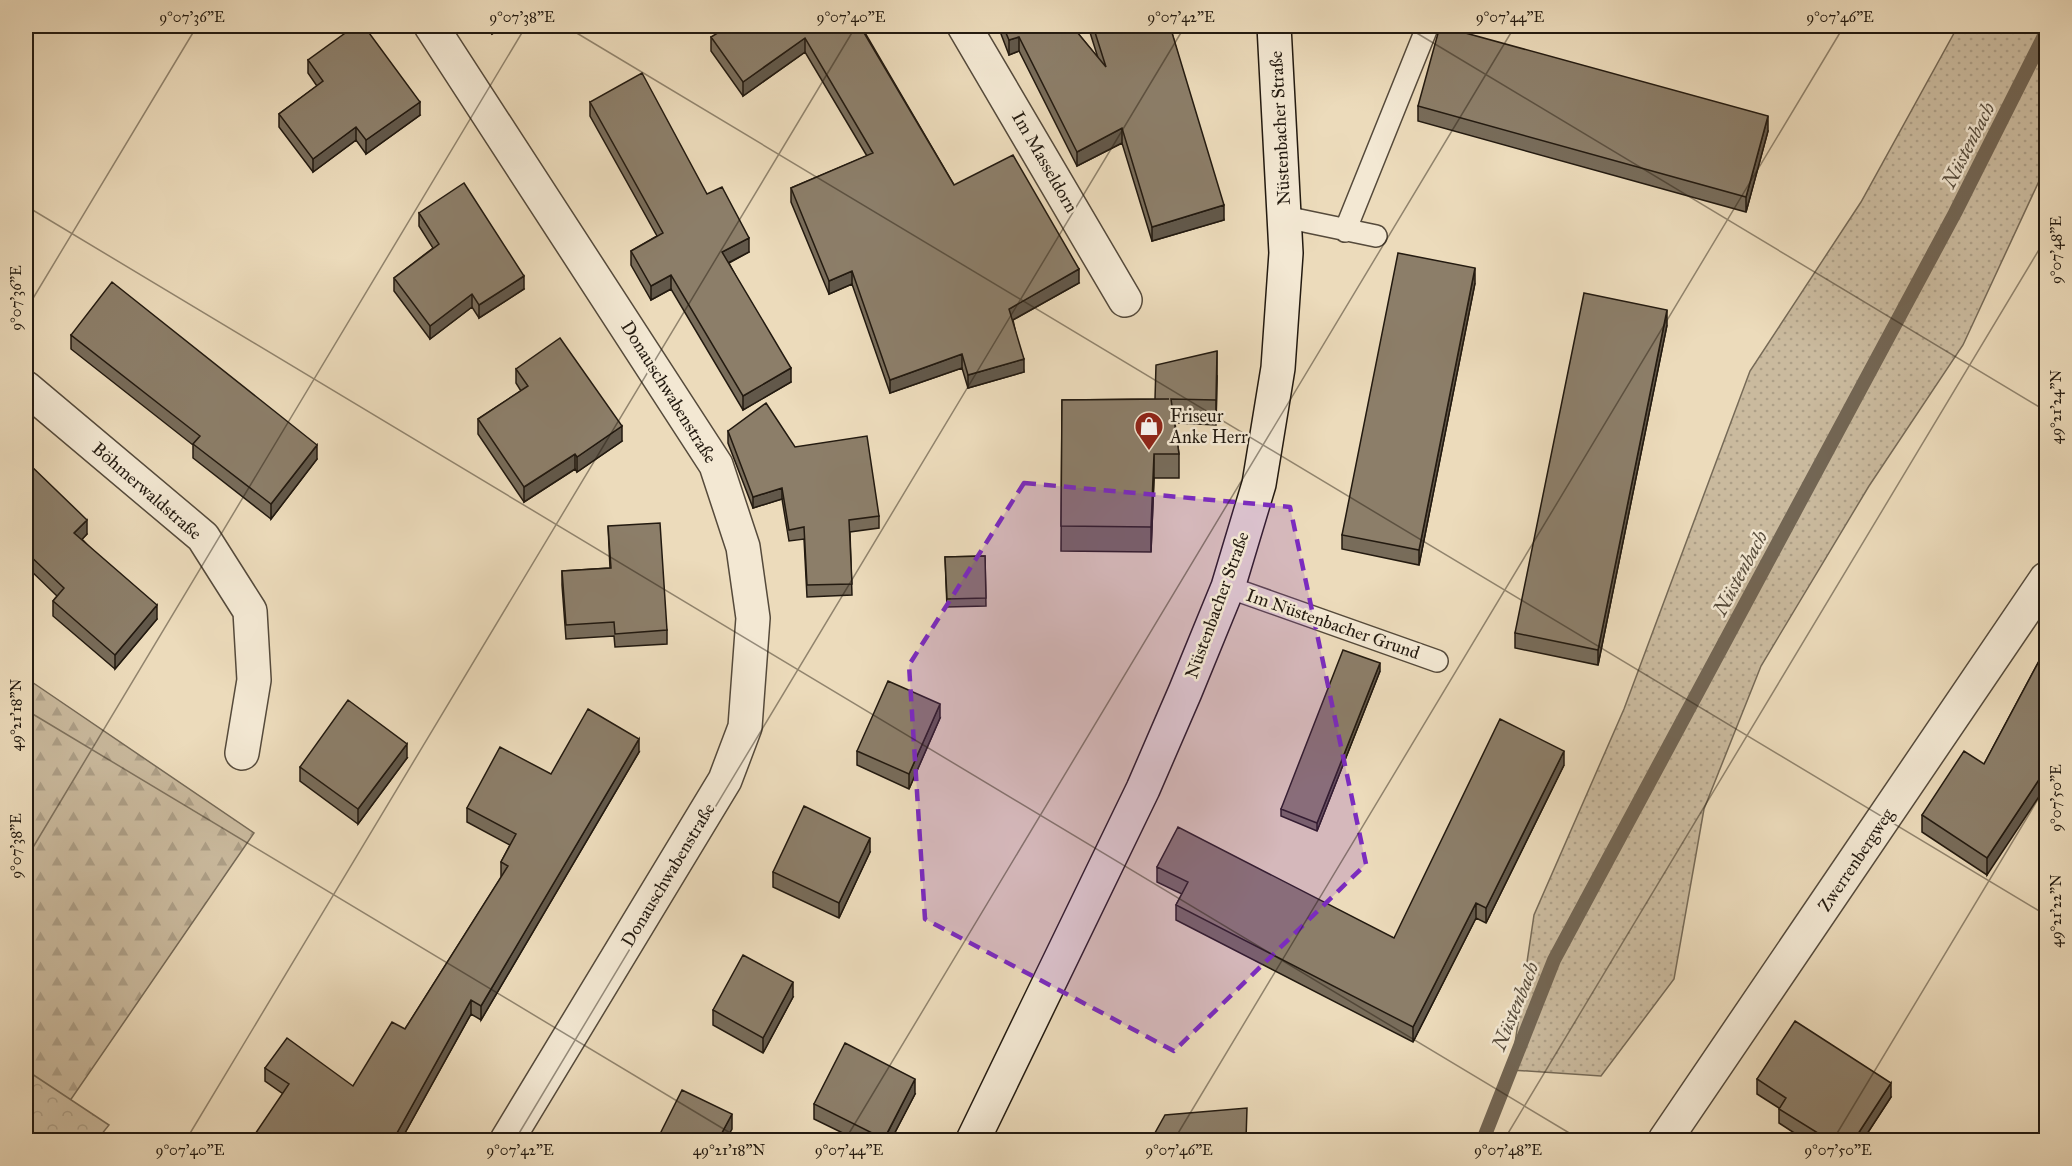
<svg xmlns="http://www.w3.org/2000/svg" width="2072" height="1166" font-family="'IM FELL Great Primer',serif">
  <style>
    .grass { fill: url(#grass-dots); stroke: #766a57; stroke-width: 1.5 }
    .forest { fill: url(#forest-firs); stroke: #766a57; stroke-width: 1.5 }
    .park { fill: url(#park-crowns); stroke: #766a57; stroke-width: 1.5 }
    .lines { fill: none; stroke-linecap: round; stroke-linejoin: round }
    .stream { stroke: #736654; stroke-width: 14 }
    .lane-casing { stroke: #554a3b; stroke-width: 24 }
    .street-casing { stroke: #554a3b; stroke-width: 36 }
    .secondary-casing { stroke: #231a10; stroke-width: 36 }
    .lane { stroke: #f3e8d3; stroke-width: 21 }
    .street { stroke: #f3e8d3; stroke-width: 33 }
    .secondary { stroke: #f3e8d3; stroke-width: 33 }
    .wall { fill: #786c5a; stroke: #231a10; stroke-width: 1.5 }
    .shaded-wall { fill: #62584a; stroke: #231a10; stroke-width: 1.5 }
    .building { fill: #8c7e69; stroke: #231a10; stroke-width: 1.5 }
    .marked { fill: #7b2cbf; fill-opacity: 0.2; stroke: #7b2cbf; stroke-width: 4.5; stroke-dasharray: 12 8; stroke-linejoin: round }
    .ticks { fill: none; stroke: #231a10; stroke-width: 1.5; stroke-opacity: 0.45 }
    .labels { text-anchor: middle; dominant-baseline: central; stroke-width: 5; stroke-linejoin: round; paint-order: stroke }
    .street-label { font-size: 18px; fill: #231a10; stroke: #f3e8d3 }
    .poi-label { font-size: 18px; fill: #231a10; stroke: #f3e8d3; text-anchor: start }
    .water-label { font-size: 20px; font-style: italic; fill: #584d3d; stroke: #f3e8d3 }
    .neatline { fill: none; stroke: #231a10; stroke-width: 2 }
    .ticks-label { font-size: 15px; text-anchor: middle; fill: #231a10 }
  </style>
  <defs>
    <pattern id="grass-dots" width="8" height="8" patternUnits="userSpaceOnUse" patternTransform="scale(1.5)"><rect width="8" height="8" fill="#caba9e"/><path d="M2 2h.1M6 6h.1" fill="none" stroke="#ad9f87" stroke-width="1.8" stroke-linecap="round"/></pattern>
    <pattern id="forest-firs" width="22" height="20" patternUnits="userSpaceOnUse" patternTransform="scale(1.5)"><rect width="22" height="20" fill="#caba9e"/><path d="M5 1l3.5 6h-7zM16 11l3.5 6h-7z" fill="#ad9f87"/></pattern>
    <pattern id="park-crowns" width="20" height="18" patternUnits="userSpaceOnUse" patternTransform="scale(1.5)"><rect width="20" height="18" fill="#caba9e"/><path d="M2 6a3 3 0 1 1 6 0M12 15a3 3 0 1 1 6 0" fill="none" stroke="#ad9f87"/></pattern>
  </defs>
  <rect width="100%" height="100%" fill="#ecdbbb"/>
  <filter id="stains"><feTurbulence type="fractalNoise" baseFrequency=".00333" numOctaves="4"/><feColorMatrix values="0 0 0 0 .2 0 0 0 0 .09 0 0 0 0 .02 0 0 0 .5 -.17"/></filter>
  <radialGradient id="worn" r=".72"><stop offset=".6" stop-color="#630" stop-opacity="0"/><stop offset="1" stop-color="#630" stop-opacity=".3"/></radialGradient>
  <!-- grass -->
  <path class="grass" d="M1958,26H2046V166L1963,345L1869,486L1761,666L1704,809L1674,979L1601,1076L1511,1070L1534,915L1624,709L1750,371L1861,202Z"/>
  <!-- forest -->
  <path class="forest" d="M26,678L254,833L43,1140H26Z"/>
  <!-- park -->
  <path class="park" d="M26,1070L109,1125L97,1140H26Z"/>
  <g class="lines">
    <!-- stream -->
    <path class="stream" d="M1483,1140L1554,960L1955,213L2046,32"/>
    <!-- lane casing -->
    <g class="lane-casing">
      <path id="lane" d="M1285,217L1376,236
        M1345,231L1426,30
        M1228,587L1437,661"/>
    </g>
    <!-- street casing -->
    <g class="street-casing">
      <path id="street" d="M431,26L716,465L743,547L753,618L745,727L725,780L507,1140
        M964,26L1125,300
        M26,388L203,537L250,611L254,680L242,753
        M1665,1140L2046,579"/>
    </g>
    <!-- secondary casing -->
    <g class="secondary-casing">
      <path id="secondary" d="M973,1140L1143,789L1185,692L1228,587L1259,484L1278,368L1286,253L1274,26"/>
    </g>
    <!-- lane -->
    <use href="#lane" class="lane"/>
    <!-- street -->
    <use href="#street" class="street"/>
    <!-- secondary -->
    <use href="#secondary" class="secondary"/>
  </g>
  <!-- wall -->
  <path class="wall" d="M486,26H505L492,34Z
    M861,26L954,185L1079,283L1013,320L1024,372L968,388L962,368L890,393L852,284L829,294L791,202V188L867,156L805,52L743,96L711,51V37Z
    M998,26H1072L1098,58L1088,26H1170L1224,220L1152,241L1122,143L1077,166L1019,51L1009,55Z
    M308,60L420,115L366,154L356,140L313,172L279,127V114L317,86L308,73Z
    M590,102L707,194L749,252L729,263L791,382L743,410L671,289L651,300L631,265V251L657,236L590,116Z
    M1418,106L1768,131L1746,212L1418,121Z
    M419,213L524,289L479,318L472,307L430,339L394,291V278L433,248L419,226Z
    M1475,283L1419,565L1342,549V535Z
    M1667,325L1598,665L1515,648V633Z
    M71,335L317,459L271,519L193,458V445L71,349Z
    M516,369L622,441L577,472L575,469L524,502L478,434V419L521,391L516,383Z
    M1217,376L1216,425L1175,423L1179,454V478H1154L1151,552L1061,551L1062,400L1155,399Z
    M728,431L879,516V528L850,532L852,595L807,597L804,539L789,541L782,499L753,508L728,443Z
    M26,461L87,534L82,539L157,619L115,669L53,616V601L57,596L26,566Z
    M608,526L667,630V644L615,647L614,636L566,639L562,585V571L610,568Z
    M985,556L986,606L947,607L945,557Z
    M2046,648L1987,875L1922,832V815L1984,764Z
    M1380,671L1317,831L1281,816V809Z
    M940,718L909,789L857,765V751Z
    M639,752L481,1020L471,1014L401,1140L282,1093L265,1081V1068L353,1086L405,1029L502,876H501V862L510,845L467,822V808L551,774Z
    M407,758L358,824L300,781V767Z
    M1564,765L1486,923L1476,918L1413,1042L1176,920V905L1182,894L1157,882V867L1394,938Z
    M870,852L839,918L773,887V872Z
    M793,997L763,1053L713,1025V1010Z
    M1757,1079L1891,1097L1863,1140H1805L1779,1123V1108L1757,1094Z
    M915,1094L891,1140H857L814,1119V1104Z"/>
  <!-- shaded-wall -->
  <path class="shaded-wall" d="M492,26H505L492,34Z
    M1019,37V51L1009,55V40Z
    M805,38V52L743,96V82Z
    M420,102V115L366,154V140Z
    M1768,116V131L1746,212V197Z
    M356,127V140L313,172V159Z
    M1122,128V143L1077,166V152Z
    M1224,205V220L1152,241V227Z
    M749,238V252L722,266V252Z
    M1475,268V283L1419,565V550Z
    M1079,269V283L1009,322V309Z
    M852,271V284L829,294V281Z
    M671,275V289L651,300V286Z
    M524,276V289L479,318V305Z
    M472,294V307L430,339V326Z
    M1667,310V325L1598,665V650Z
    M1217,351V376L1216,425V400Z
    M962,354V368L890,393V380Z
    M1024,359V372L968,388V375Z
    M791,368V382L743,410V396Z
    M622,426V441L577,472V457Z
    M317,445V459L271,519V504Z
    M575,454V469L524,502V487Z
    M1154,454V478L1151,552V527Z
    M782,488V499L753,508V497Z
    M87,520V534L74,548V533Z
    M157,605V619L115,669V655Z
    M1380,663V671L1317,831V823Z
    M940,704V718L909,789V774Z
    M639,739V752L481,1020V1006Z
    M407,744V758L358,824V809Z
    M1564,751V765L1486,923V908Z
    M2046,769V786L1987,875V858Z
    M870,838V852L839,918V903Z
    M1476,903V918L1413,1042V1027Z
    M793,982V997L763,1053V1038Z
    M471,1000V1014L401,1140H393Z
    M915,1079V1094L891,1140H884Z
    M1891,1083V1097L1863,1140H1854Z
    M732,1114V1129L726,1140H718Z"/>
  <!-- building -->
  <path class="building" d="M355,26H364L420,102L366,140L356,127L313,159L279,114L323,81L308,60Z
    M729,26H860L954,185L1013,155L1079,269L1009,309L1024,359L968,375L962,354L890,380L852,271L829,281L791,188L873,153L805,38L743,82L711,37Z
    M1003,26H1072L1106,67L1093,26H1170L1224,205L1152,227L1122,128L1077,152L1019,37L1009,40Z
    M1440,26L1768,116L1746,197L1418,106Z
    M642,73L707,194L722,187L749,238L722,252L791,368L743,396L671,275L651,286L631,251L663,233L590,102Z
    M464,183L524,276L479,305L472,294L430,326L394,278L439,244L419,213Z
    M1398,253L1475,268L1419,550L1342,535Z
    M112,282L317,445L271,504L193,444L200,436L71,335Z
    M1584,293L1667,310L1598,650L1515,633Z
    M560,338L622,426L577,457L575,454L524,487L478,419L528,386L516,369Z
    M1217,351L1216,400L1171,399L1179,454H1154L1151,527L1061,526L1062,400L1169,399H1155L1156,365Z
    M766,403L795,447L867,436L879,516L849,520L852,584L807,585L804,527L789,530L782,488L753,497L728,431Z
    M26,461L87,520L74,533L157,605L115,655L53,601L64,588L26,552Z
    M660,523L667,630L615,634L614,622L566,625L562,571L611,568L608,526Z
    M985,556L986,598L947,599L945,557Z
    M2046,648V769L1987,858L1922,815L1964,751L1984,764Z
    M1343,650L1380,663L1317,823L1281,809Z
    M888,681L940,704L909,774L857,751Z
    M348,700L407,744L358,809L300,767Z
    M588,709L639,739L481,1006L471,1000L393,1140H251L289,1084L265,1068L287,1038L353,1086L392,1022L405,1029L508,866L501,862L516,834L467,808L500,747L551,774Z
    M1500,719L1564,751L1486,908L1476,903L1413,1027L1176,905L1188,882L1157,867L1178,827L1394,938Z
    M804,806L870,838L839,903L773,872Z
    M743,955L793,982L763,1038L713,1010Z
    M1795,1021L1891,1083L1854,1140H1829L1779,1109L1786,1098L1757,1079Z
    M845,1043L915,1079L884,1139L814,1104Z
    M682,1090L732,1114L718,1140H657Z
    M1247,1108L1246,1140H1151L1165,1115Z"/>
  <!-- marked area -->
  <path class="marked" d="M1024,483L1290,507L1366,864L1174,1051L925,919L909,665Z"/>
  <!-- ticks -->
  <path class="ticks" d="M565,26L2046,915M1405,26L2046,411M26,206L1581,1140M26,310L197,26M26,710L742,1140M26,859L526,26M186,1140L856,26M515,1140L1185,26M845,1140L1515,26M1174,1140L1844,26M1504,1140L2046,238M1833,1140L2046,786"/>
  <!-- icons -->
  <defs>
    <g id="shop-pin" transform="scale(1.5)"><path d="M0 17L-7.5 6A9.5 9.5 0 1 1 7.5 6Z" fill="#8f2418" stroke="#f3e8d3"/><path d="M-5-2.5h2.3a2.7 3.5 0 0 1 5.4 0H5L5.5 6h-11ZM-1.5-2.5h3a1.5 2.3 0 0 0-3 0Z" fill="#fff"/></g>
  </defs>
  <g fill-rule="evenodd">
    <use href="#shop-pin" x="1149" y="426"/>
  </g>
  <g class="labels">
    <!-- street labels -->
    <g class="street-label">
      <text transform="translate(1280 128) rotate(-93)">Nüstenbacher Straße</text>
      <text transform="translate(1045 162) rotate(60)">Im Masseldorn</text>
      <text transform="translate(669 392) rotate(58)">Donauschwabenstraße</text>
      <text transform="translate(147 491) rotate(41)">Böhmerwaldstraße</text>
      <text transform="translate(1217 605) rotate(-70)">Nüstenbacher Straße</text>
      <text transform="translate(1333 624) rotate(19)">Im Nüstenbacher Grund</text>
      <text transform="translate(1856 860) rotate(-56)">Zwerrenbergweg</text>
      <text transform="translate(668 875) rotate(-59)">Donauschwabenstraße</text>
    </g>
    <!-- poi labels -->
    <g class="poi-label">
      <text x="1170" y="416">Friseur<tspan x="1170" dy="21">Anke Herr</tspan></text>
    </g>
    <!-- water labels -->
    <g class="water-label">
      <text transform="translate(1968 145) rotate(-63)">Nüstenbach</text>
      <text transform="translate(1740 573) rotate(-62)">Nüstenbach</text>
      <text transform="translate(1515 1006) rotate(-68)">Nüstenbach</text>
    </g>
  </g>
  <!-- margin -->
  <rect width="2072" height="1166" fill="none" stroke="#ecdbbb" stroke-width="66"/>
  <rect x="33" y="33" width="2006" height="1100" class="neatline"/>
  <g class="ticks-label">
    <text x="192" y="22">9°07'36"E</text>
    <text x="522" y="22">9°07'38"E</text>
    <text x="851" y="22">9°07'40"E</text>
    <text x="1181" y="22">9°07'42"E</text>
    <text x="1510" y="22">9°07'44"E</text>
    <text x="1840" y="22">9°07'46"E</text>
    <text transform="translate(2056 250) rotate(-90)" y="5">9°07'48"E</text>
    <text transform="translate(16 298) rotate(-90)" y="5">9°07'36"E</text>
    <text transform="translate(2056 407) rotate(-90)" y="5">49°21'24"N</text>
    <text transform="translate(16 715) rotate(-90)" y="5">49°21'18"N</text>
    <text transform="translate(2056 798) rotate(-90)" y="5">9°07'50"E</text>
    <text transform="translate(16 846) rotate(-90)" y="5">9°07'38"E</text>
    <text transform="translate(2056 911) rotate(-90)" y="5">49°21'22"N</text>
    <text x="190" y="1155">9°07'40"E</text>
    <text x="520" y="1155">9°07'42"E</text>
    <text x="729" y="1155">49°21'18"N</text>
    <text x="849" y="1155">9°07'44"E</text>
    <text x="1179" y="1155">9°07'46"E</text>
    <text x="1508" y="1155">9°07'48"E</text>
    <text x="1838" y="1155">9°07'50"E</text>
  </g>
  <rect width="100%" height="100%" filter="url(#stains)"/>
  <rect width="100%" height="100%" fill="url(#worn)"/>
</svg>
